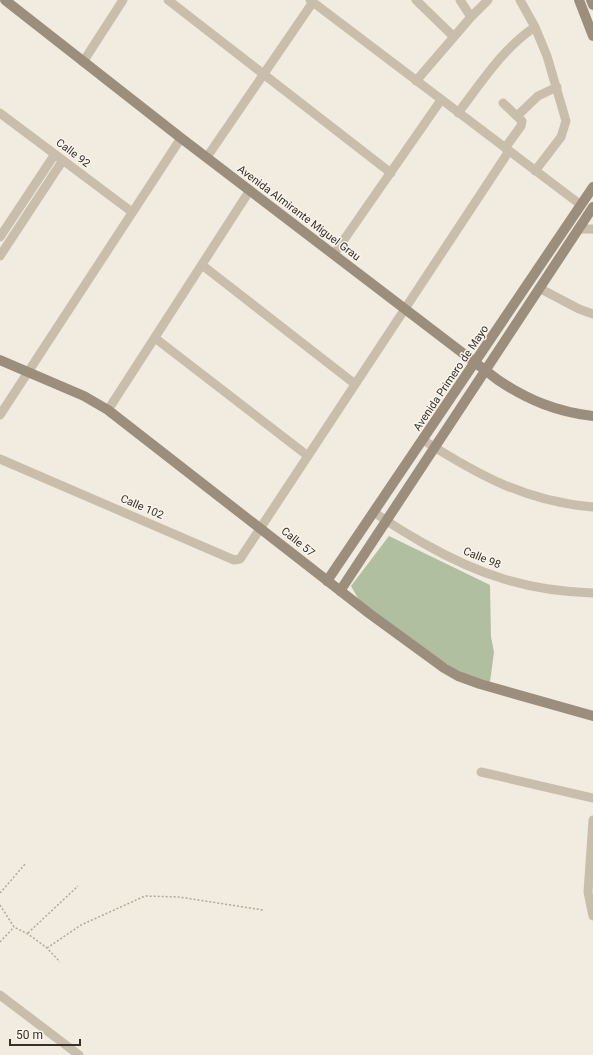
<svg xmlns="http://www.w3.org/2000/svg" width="593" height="1055" font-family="Roboto,sans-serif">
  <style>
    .green { fill: #afbfa0 }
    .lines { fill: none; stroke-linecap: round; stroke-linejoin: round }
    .path { stroke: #b4a896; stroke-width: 1.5; stroke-dasharray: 2 2; stroke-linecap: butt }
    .street { stroke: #c9beac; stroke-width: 9 }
    .secondary { stroke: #9c8e7d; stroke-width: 10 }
    .labels { text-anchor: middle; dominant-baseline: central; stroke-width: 3; stroke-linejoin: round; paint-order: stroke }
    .street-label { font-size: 11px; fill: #37312a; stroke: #f9f5ec }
  </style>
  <rect width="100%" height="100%" fill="#f1ecdf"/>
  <!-- green -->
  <path class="green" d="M389,536L490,585L491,637L494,652L490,682C461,683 386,619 359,600L351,586Z"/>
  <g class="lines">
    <!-- path -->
    <path class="path" d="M0,893L26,863
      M0,905L14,927L28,934L47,948L60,962
      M28,933L78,886
      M0,942L14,927
      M47,948L81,925L145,896L179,897L263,910"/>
    <!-- street -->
    <path class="street" d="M168,0L391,173
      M310,0L581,205
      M416,0L454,37
      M460,0L471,17
      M520,0L535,27L547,56L566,121L561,137L535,171
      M83,62L123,0
      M416,81L471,17L488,0
      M503,103L522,121L521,126L505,148
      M0,113L132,212
      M458,113C481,83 503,48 535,27
      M517,116L538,96L557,87
      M207,157L313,2
      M578,229H593
      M0,237L55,154
      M334,254L441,100
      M0,256L63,160
      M202,265L355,384
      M539,288L579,309L593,314
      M155,338L308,456
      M108,410L250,190
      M0,415L181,138
      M423,440C478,475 527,502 593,507
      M0,459L234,560L240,559L509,151
      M374,512C390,524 406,533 423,543C479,575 528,591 593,593
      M481,772L593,798
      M593,820L588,892L593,916
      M0,995L79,1055"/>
    <!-- secondary -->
    <path class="secondary" d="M5,0L181,138L498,380C528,400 557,412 593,416
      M579,0L593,36
      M591,0L593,5
      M0,360L84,396L108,410L370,614L444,668L458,676L480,684L593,716
      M327,581L593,187
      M340,591L593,207"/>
  </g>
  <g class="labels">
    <!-- street labels -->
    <g class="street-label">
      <text transform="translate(73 153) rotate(37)">Calle 92</text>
      <text transform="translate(299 213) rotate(37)">Avenida Almirante Miguel Grau</text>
      <text transform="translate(451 378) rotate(-56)">Avenida Primero de Mayo</text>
      <text transform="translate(142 507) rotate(23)">Calle 102</text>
      <text transform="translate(298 542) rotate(39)">Calle 57</text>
      <text transform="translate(482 558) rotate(22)">Calle 98</text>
    </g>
  </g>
  <!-- scale -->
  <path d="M10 1039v6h70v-6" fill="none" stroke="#37312a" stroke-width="2"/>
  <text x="16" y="1039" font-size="12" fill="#37312a" stroke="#f9f5ec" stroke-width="3" paint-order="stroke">50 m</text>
</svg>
